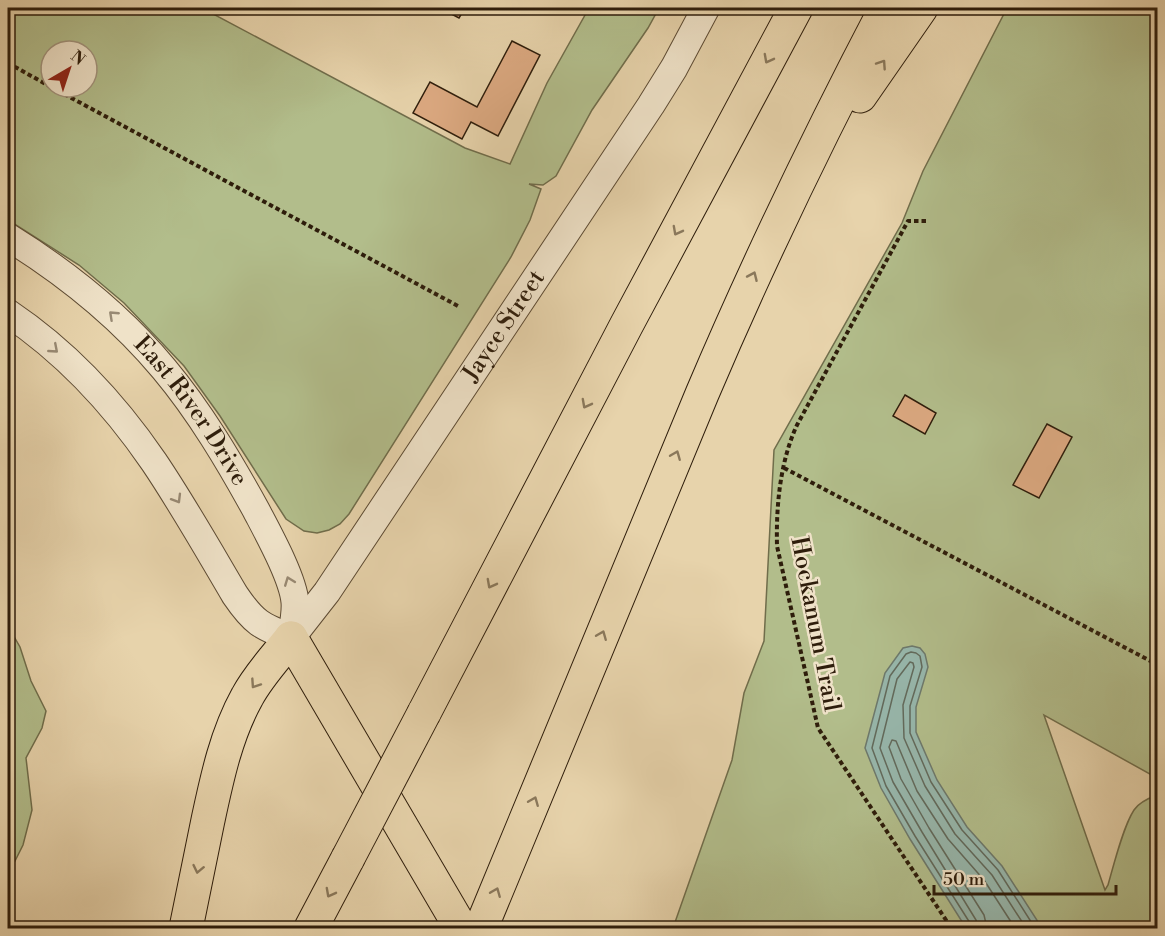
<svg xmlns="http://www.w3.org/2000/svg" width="1165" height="936" font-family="'Libre Bodoni',serif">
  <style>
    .green { fill: #b2bd8b; stroke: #706d4b; stroke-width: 1.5; fill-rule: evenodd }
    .water { fill: #97b7ac; stroke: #6d796c; stroke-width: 1.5 }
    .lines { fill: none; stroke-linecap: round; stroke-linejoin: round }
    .shore { stroke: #626a5c; stroke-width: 1.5 }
    .building { fill: #dca981; stroke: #2e1d0b; stroke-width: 1.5 }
    .minor-casing { stroke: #5c4a33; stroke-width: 29 }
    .major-casing { stroke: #2e1d0b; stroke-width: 35 }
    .highway-casing { stroke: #2e1d0b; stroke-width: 35 }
    .path { stroke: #2e1d0b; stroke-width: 4; stroke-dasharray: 4.5 3; stroke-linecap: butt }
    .minor { stroke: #efe2c8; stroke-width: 27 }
    .major { stroke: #e7d3ab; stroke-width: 33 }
    .highway { stroke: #e7d3ab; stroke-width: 33 }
    .highway-bridge-casing { stroke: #2e1d0b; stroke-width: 35; stroke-linecap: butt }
    .highway-bridge { stroke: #e7d3ab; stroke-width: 33 }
    .oneway { stroke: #8a785b }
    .oneway2 { stroke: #988973 }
    .labels { text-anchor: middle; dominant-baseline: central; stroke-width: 5; stroke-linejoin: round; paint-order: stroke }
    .street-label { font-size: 24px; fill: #2e1d0b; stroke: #efe2c8 }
  </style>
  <rect width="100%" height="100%" fill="#e7d3ab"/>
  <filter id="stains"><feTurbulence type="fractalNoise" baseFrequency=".00333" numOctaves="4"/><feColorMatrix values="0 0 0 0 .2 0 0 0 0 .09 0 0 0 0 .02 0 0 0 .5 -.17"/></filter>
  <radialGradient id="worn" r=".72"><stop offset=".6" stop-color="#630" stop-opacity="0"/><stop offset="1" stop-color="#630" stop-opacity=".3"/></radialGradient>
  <!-- green -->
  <path class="green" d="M8,8H202L465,148L510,164L547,83L589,8H659L648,28L592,110L556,176L543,185L529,184L541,189L530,220L511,257L349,514L340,524L329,530L317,533L304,531L286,519L220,416L184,366L124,303L79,265L8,220ZM51,51H87V87H51Z
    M1007,8H1157V778L1044,715L1105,890L1108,885C1114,864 1123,827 1134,810C1139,802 1149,798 1157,795V928H673L732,760L744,693L764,641L774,450L902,223L923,171Z
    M8,626L20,647L31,681L46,711L42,728L26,758L32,810L23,845L8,875Z"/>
  <!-- water -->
  <path class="water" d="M912,646L920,648L925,654L928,667L916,707V732L937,780L967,827L1002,866L1042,928H966L910,839L881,788L865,748L885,673L903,648Z"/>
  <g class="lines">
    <!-- shore -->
    <path class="shore" d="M970,928V923L915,836L886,786L872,748L890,676L906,654L911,652L916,653L920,656L922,667L910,706V733L931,782L962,830L998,870L1035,928
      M978,928L976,920L922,832L893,782L880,748L897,679L910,662L913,663L914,667L903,705L904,738L925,786L955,834L992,875L1026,928
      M987,928L984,915L929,828L901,779L889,747L892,740L896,741L917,791L948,839L984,880L1015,928"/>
  </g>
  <!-- building -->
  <path class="building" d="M440,8H465L459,18Z
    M512,41L540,55L498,136L471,122L462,139L413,113L430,82L477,107Z
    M905,395L936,413L925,434L893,416Z
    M1047,424L1072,437L1039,498L1013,485Z"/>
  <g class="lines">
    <!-- minor casing -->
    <g class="minor-casing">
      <g id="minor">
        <path id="s1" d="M8,237C66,273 120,316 164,369C200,412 229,461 256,510C268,533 293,578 295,602C296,614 293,626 291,638"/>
        <path d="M8,313C66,352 115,405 154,462C183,505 209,551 235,595C254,623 261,626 291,638"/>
        <path id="s2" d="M291,638L327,592L651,105L674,68L706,8"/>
      </g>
    </g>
    <!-- major casing -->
    <g class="major-casing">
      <path id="major" d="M291,638L461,928"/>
    </g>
    <!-- highway casing -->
    <g class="highway-casing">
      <path id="highway" d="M860,96L921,8
        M424,713L627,324L796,8
        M186,928C193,892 201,856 208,820C217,778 226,735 247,697C258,676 276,657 291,638
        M311,928L348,858
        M481,928L702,394C758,262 820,134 886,8"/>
    </g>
    <!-- path -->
    <path class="path" d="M8,63L51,87
      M51,87L458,306
      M926,221H908L797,425C780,462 776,506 777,546L818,728L946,920L948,928
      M784,468L1158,665"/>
    <!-- minor -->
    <use href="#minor" class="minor"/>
    <!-- major -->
    <use href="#major" class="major"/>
    <!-- highway -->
    <use href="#highway" class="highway"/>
    <!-- highway-bridge casing -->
    <g class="highway-bridge-casing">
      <path id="highway-bridge" d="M348,858L424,713"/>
    </g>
    <!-- highway-bridge -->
    <use href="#highway-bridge" class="highway-bridge"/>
  </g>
  <!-- one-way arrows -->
  <defs><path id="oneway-chevron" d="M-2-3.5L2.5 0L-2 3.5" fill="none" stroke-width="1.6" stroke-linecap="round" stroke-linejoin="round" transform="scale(1.5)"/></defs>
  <g class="oneway">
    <use href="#oneway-chevron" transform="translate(768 59) rotate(118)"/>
    <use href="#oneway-chevron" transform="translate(882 64) rotate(-56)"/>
    <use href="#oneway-chevron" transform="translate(677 231) rotate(118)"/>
    <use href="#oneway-chevron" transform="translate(753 276) rotate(-66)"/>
    <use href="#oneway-chevron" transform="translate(586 404) rotate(118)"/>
    <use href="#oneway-chevron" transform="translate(676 455) rotate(-68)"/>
    <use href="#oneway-chevron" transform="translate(491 584) rotate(118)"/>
    <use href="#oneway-chevron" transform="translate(602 635) rotate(-68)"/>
    <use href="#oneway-chevron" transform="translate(255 684) rotate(124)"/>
    <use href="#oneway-chevron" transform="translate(534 801) rotate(-68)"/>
    <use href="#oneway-chevron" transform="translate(198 869) rotate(102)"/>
    <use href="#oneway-chevron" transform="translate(496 892) rotate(-68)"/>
    <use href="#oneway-chevron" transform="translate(330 893) rotate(118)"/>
  </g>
  <g class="oneway2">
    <use href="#oneway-chevron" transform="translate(113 315) rotate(-137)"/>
    <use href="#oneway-chevron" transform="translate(54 349) rotate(41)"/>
    <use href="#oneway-chevron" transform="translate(177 499) rotate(59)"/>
    <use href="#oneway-chevron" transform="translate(289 581) rotate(-111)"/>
  </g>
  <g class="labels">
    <!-- street labels -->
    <g class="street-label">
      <text stroke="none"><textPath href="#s2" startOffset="378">Jayce Street</textPath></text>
      <text stroke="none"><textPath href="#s1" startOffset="255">East River Drive</textPath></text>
      <text transform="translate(815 624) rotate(79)">Hockanum Trail</text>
    </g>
  </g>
  <!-- margin -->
  <rect width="1165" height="936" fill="none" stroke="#e7d3ab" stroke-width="30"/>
  <rect x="9" y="9" width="1147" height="918" fill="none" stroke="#2e1d0b" stroke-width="3"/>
  <rect x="15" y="15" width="1135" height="906" fill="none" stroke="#2e1d0b" stroke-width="1.5"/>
  <!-- north arrow -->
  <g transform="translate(69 69) rotate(39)"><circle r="28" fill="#efe2c8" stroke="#a2937c" stroke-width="1.5"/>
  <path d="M0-4.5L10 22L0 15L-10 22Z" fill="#8f2418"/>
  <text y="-9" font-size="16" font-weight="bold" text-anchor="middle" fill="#2e1d0b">N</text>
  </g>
  <!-- scale -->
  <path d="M934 885v9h182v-9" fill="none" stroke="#2e1d0b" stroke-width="3"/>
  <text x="943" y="885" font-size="18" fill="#2e1d0b" stroke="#efe2c8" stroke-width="4.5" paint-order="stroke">50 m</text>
  <rect width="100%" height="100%" filter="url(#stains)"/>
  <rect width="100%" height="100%" fill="url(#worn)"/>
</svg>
